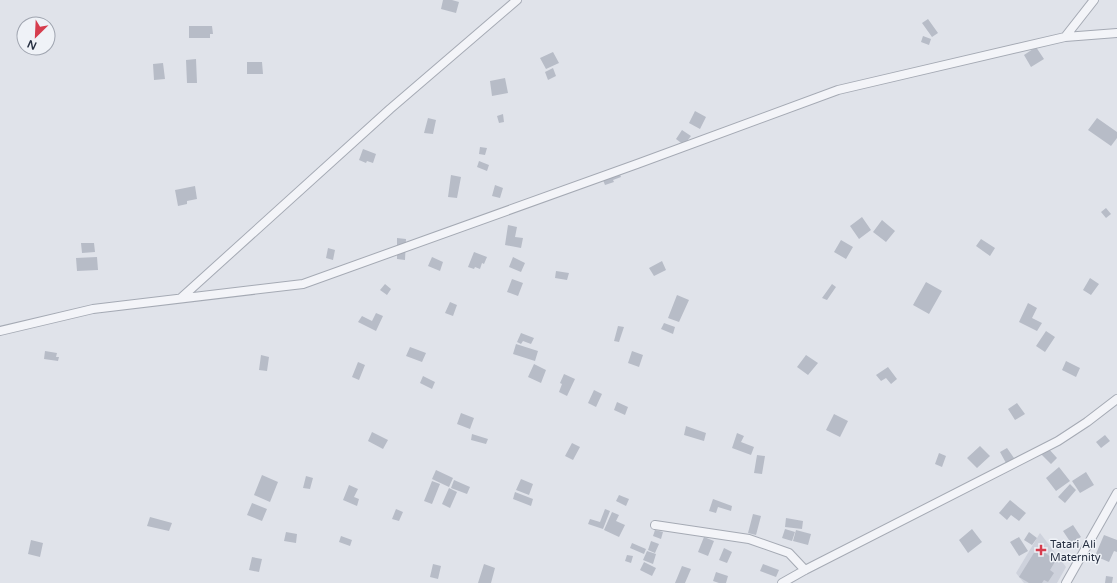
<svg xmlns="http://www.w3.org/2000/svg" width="1117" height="583" font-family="'Varela Round',sans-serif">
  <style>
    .built { fill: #ced2dc }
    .building { fill: #b7bcc7 }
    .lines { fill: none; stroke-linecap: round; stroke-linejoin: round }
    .street-casing { stroke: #a5aab4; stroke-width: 10 }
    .street { stroke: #f3f4f8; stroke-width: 8 }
    .poi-dot { fill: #d63d4e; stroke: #eff2f7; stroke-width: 1.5 }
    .labels { text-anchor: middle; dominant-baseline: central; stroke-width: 3; stroke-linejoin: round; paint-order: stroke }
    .poi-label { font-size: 11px; fill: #273042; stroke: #eff2f7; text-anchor: start }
  </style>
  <rect width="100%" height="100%" fill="#e0e3ea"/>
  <!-- built -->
  <path class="built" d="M1040,533L1066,567L1057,583H1024L1016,573Z"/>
  <!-- building -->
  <path class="building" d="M443,0H452L459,2L456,13L441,9Z
    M928,19L938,33L932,37L922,23Z
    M189,26H212L213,34H210V38H189Z
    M923,36L931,39L929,45L921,42Z
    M1036,47L1044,59L1031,67L1024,55Z
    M553,52L559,63L546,69L540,58Z
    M196,59L197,83H187L186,60Z
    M247,62H262L263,74H247Z
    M163,63L165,79L154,80L153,64Z
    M553,68L556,76L548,80L545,72Z
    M505,78L508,93L492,96L490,81Z
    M695,111L706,117L700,129L689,123Z
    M503,114L504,122L499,123L497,116Z
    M428,118L436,120L433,134L424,133Z
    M1097,118L1117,132V138L1111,146L1088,130Z
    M682,130L691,136L684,145L676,139Z
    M480,147L487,148L485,155L479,154Z
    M363,149L376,154L373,163L367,161L366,163L359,160Z
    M479,161L489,165L487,171L477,167Z
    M617,167L621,177L613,180L614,182L605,185L600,173Z
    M451,175L461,177L457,198L448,197Z
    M495,185L503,188L500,198L492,196Z
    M195,186L197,199L187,201V204L178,206L175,190Z
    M1106,208L1111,214L1106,218L1101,212Z
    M862,217L871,230L859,239L850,226Z
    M882,220L895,231L886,242L873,232Z
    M508,225L517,227L515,237L523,238L521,248L505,245Z
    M397,238L406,239L405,260L397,259Z
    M981,239L995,248L990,256L976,246Z
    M841,240L853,247L846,259L834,252Z
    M81,243H94L95,252L82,253Z
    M328,248L335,250L333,260L326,258Z
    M474,252L487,257L484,264L482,263L480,269L475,267L474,269L468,267Z
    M97,257L98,270L77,271L76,258Z
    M432,257L443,262L440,271L428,266Z
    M513,257L525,263L521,272L509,267Z
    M662,261L666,270L654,276L649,268Z
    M556,271L569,273L567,280L555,278Z
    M1090,278L1099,284L1091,295L1083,290Z
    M512,279L523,283L518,296L507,292Z
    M926,282L942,291L929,314L913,305Z
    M385,284L391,289L387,295L380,290Z
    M832,284L836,287L827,300L822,298Z
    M677,295L689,300L679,322L668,318Z
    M450,302L457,305L453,316L445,313Z
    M1028,303L1037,308L1032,318L1042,323L1037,331L1019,322Z
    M376,313L383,316L376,331L358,322L362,316L372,321Z
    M664,323L675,327L673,334L661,329Z
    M618,326L624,327L619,342L614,341Z
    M1046,331L1055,337L1045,352L1036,346Z
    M521,333L534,338L531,344L523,341L521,344L517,342Z
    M516,344L538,351L535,361L513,354Z
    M410,347L426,353L422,362L406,356Z
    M45,351L57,353L56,357H59L58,361L44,359Z
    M632,351L643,355L639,367L628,363Z
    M261,355L269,357L267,371L259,370Z
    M806,355L818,363L808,375L797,367Z
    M1066,361L1080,368L1076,377L1062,370Z
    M358,362L365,365L359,380L352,377Z
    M534,364L546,370L541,383L528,377Z
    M888,367L897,379L891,384L886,378L881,381L876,375Z
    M564,374L575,379L567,396L559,392L562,384L560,383Z
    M423,376L435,382L432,389L420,383Z
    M594,390L602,394L596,407L588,403Z
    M617,402L628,407L625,415L614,410Z
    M1017,403L1025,414L1015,420L1008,409Z
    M461,413L474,418L470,429L457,424Z
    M834,414L848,421L840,437L826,430Z
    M686,426L706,433L704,441L684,435Z
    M372,432L388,440L383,449L368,441Z
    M737,433L744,436L741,442L754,447L751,455L732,448Z
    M472,434L488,439L486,444L471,440Z
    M1105,435L1110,441L1101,448L1096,442Z
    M572,443L580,447L573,460L565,456Z
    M980,446L990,456L977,468L967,458Z
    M1007,448L1014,458L1006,463L1000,452Z
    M1048,448L1057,458L1051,464L1041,454Z
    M939,453L946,456L942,467L935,464Z
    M757,455L765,456L762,474L754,473Z
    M1059,467L1070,481L1056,491L1046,478Z
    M436,470L453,478L449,487L432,479Z
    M1086,472L1094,485L1080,493L1072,481Z
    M262,475L278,482L270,502L254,495Z
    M306,476L313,478L310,489L303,488Z
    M521,479L533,484L529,495L516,490Z
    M454,480L470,487L467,494L451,488Z
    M432,481L440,484L432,504L424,501Z
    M1070,484L1076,490L1065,503L1058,497Z
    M349,485L358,489L354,497L359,499L357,506L343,500Z
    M449,488L457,492L450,508L442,504Z
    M515,492L533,499L531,506L513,499Z
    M619,495L629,499L626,506L616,501Z
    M713,499L732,506L731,511L718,507L716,513L709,511Z
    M1010,500L1026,513L1019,521L1011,515L1007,520L999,513Z
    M252,503L267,509L262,521L247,515Z
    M396,509L403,512L399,521L392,519Z
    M605,509L610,511L603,529L588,524L590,519L600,522Z
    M612,512L619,515L616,521L625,525L619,537L604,530Z
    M753,514L761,516L756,535L748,533Z
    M150,517L172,523L169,531L147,526Z
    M786,518L803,521L802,529L785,527Z
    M1073,525L1081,537L1071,543L1063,531Z
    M785,529L795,532L792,541L782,538Z
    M972,529L982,542L968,553L959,540Z
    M655,530L663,532L661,539L653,536Z
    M796,530L811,534L808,545L793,541Z
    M286,532L297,534L296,543L284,541Z
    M1029,532L1037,538L1032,545L1024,540Z
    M1104,535L1117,540V552L1114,551L1109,562L1095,556Z
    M341,536L352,540L350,546L339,542Z
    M704,537L714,541L708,556L698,552Z
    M1019,537L1028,551L1019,556L1010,542Z
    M31,540L43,543L40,557L28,554Z
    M651,541L659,544L655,553L648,550Z
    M632,543L646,549L644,554L630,548Z
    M724,548L732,552L727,563L719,560Z
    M1037,548L1056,560L1050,570L1054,573L1048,582L1044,580L1042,583H1029L1019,577Z
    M647,551L656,554L653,564L643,560Z
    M627,555L633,556L631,563L625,561Z
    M252,557L262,559L259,572L249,570Z
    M644,562L656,568L652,576L640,570Z
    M433,564L441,566L438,579L430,577Z
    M484,564L495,568L491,583H478Z
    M763,564L779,570L776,577L760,571Z
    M682,566L691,569L685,583H675Z
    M716,572L728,576L726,583H719L713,581Z
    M1106,576L1113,577L1112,583H1105Z"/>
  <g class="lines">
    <!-- street casing -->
    <g class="street-casing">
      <path id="street" d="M1065,37L1117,33
        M181,298L390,109L517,0
        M0,331L93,309L303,284L637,164L838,90L1065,37L1094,0
        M655,525L749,539L789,553L805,570
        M782,583L805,570L1058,441L1087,422L1117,399
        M1066,583L1117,493"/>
    </g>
    <!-- street -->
    <use href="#street" class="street"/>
  </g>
  <!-- markers -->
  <path class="poi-dot" d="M1039 544h4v4h4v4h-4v4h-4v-4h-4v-4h4z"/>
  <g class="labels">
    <!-- poi labels -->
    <g class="poi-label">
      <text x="1050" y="544">Tatari Ali<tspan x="1050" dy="13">Maternity</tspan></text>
    </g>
  </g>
  <!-- north arrow -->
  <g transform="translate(36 36) rotate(204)"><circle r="19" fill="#eff2f7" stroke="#9fa4af"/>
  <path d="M0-3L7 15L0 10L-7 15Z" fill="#d63d4e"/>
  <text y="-6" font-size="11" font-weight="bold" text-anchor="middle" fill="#273042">N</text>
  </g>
</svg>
